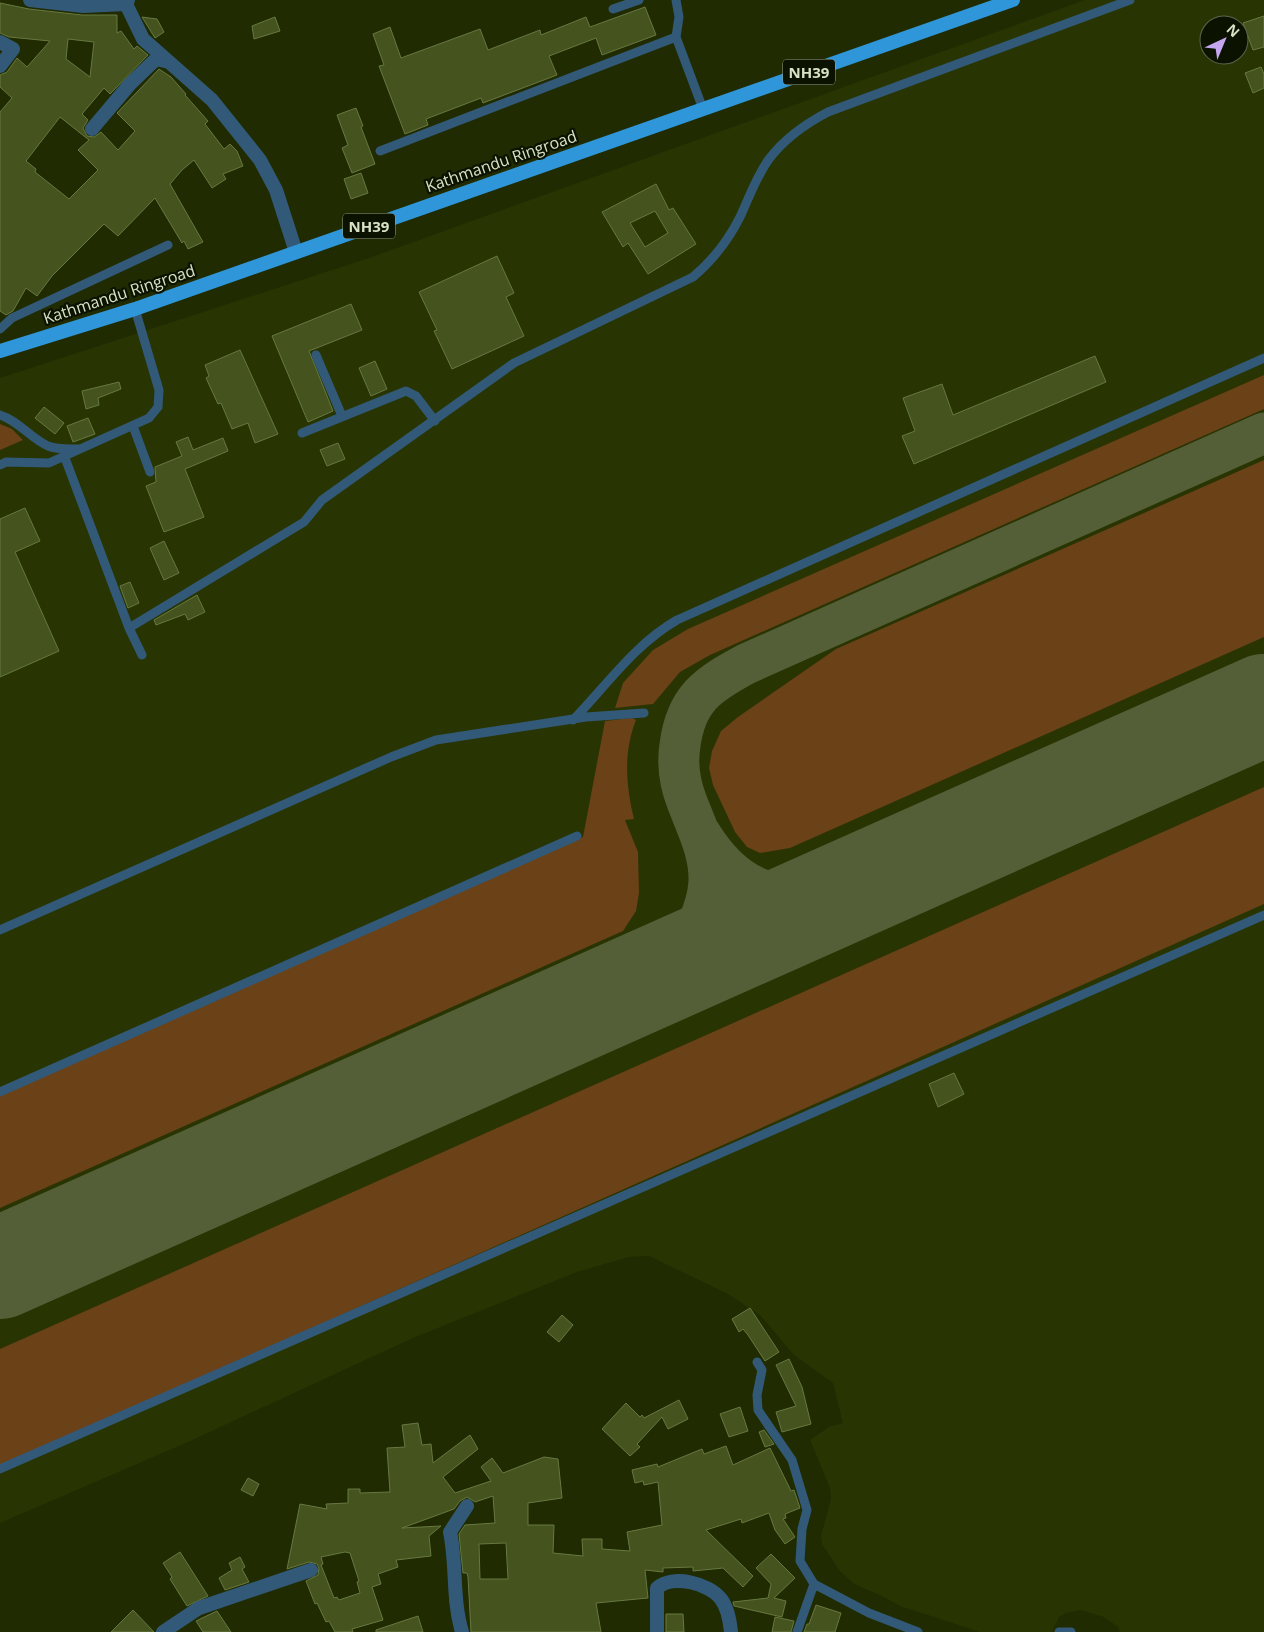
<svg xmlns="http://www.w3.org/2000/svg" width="1264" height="1632" font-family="'Open Sans',sans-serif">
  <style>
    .built { fill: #283402; fill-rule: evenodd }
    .green { fill: #6b4117 }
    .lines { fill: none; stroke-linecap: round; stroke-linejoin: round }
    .taxiway { stroke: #545f38; stroke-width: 41 }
    .runway { stroke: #545f38; stroke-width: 102 }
    .building { fill: #45541e; stroke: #677841; fill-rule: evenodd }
    .service { stroke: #325a78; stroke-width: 9 }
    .minor { stroke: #325a78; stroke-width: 14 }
    .trunk { stroke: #2e96d9; stroke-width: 14 }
    .labels { text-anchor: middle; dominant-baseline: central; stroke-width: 4.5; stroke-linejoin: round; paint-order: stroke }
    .shield { fill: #0c1200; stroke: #9ba48a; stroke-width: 1 }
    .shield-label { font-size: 15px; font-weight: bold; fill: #d8e2c5 }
    .street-label { font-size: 16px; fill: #d8e2c5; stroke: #0c1200 }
  </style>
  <rect width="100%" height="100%" fill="#202b01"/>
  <!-- built -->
  <path class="built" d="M1085,0H1264V1632H1120L1118,1627L1104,1617L1081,1610L1066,1613L1059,1617L1052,1632H980L900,1606L882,1596L854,1584L839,1570L822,1544L821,1536L831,1499L830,1488L810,1440L829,1427L843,1423L833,1383L794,1355L760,1315L728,1294L649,1256L629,1257L577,1272L413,1338L188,1442L0,1523V378L372,257ZM1209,25H1239V55H1209Z"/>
  <!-- green -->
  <path class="green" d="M1264,375V409L710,655L680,672L653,704L615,708L623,683L653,650L688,629Z
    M0,424L12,429L23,440L0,450Z
    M1264,460V637L790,848L760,853L747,847L735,832L713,785L709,768L712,751L721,731L738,717L836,649Z
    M632,718L636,720C623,753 626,785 634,819L625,820L638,852L639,893L636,911L623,931L0,1208V1094L583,837L605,721Z
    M1264,787V904L0,1467V1349Z"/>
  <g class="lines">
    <!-- taxiway -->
    <path class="taxiway" d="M700,833C736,892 775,902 840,893
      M675,966C690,940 707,913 709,882C710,853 697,828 687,802C680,784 677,764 680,745C686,699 707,685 746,664L1264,433"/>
    <!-- runway -->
    <path class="runway" d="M0,1268L1264,705"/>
  </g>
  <!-- building -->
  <path class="building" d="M0,3L29,9L82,15H117V33L121,31L134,49L137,46L148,55L110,94L104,88L82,114L88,120L83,128L87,136L94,137L101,132L118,150L135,131L117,113L159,69L171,77L186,94L185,95L208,121L205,124L224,149L230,144L237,151L243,166L223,174L226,179L212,188L194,160L182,170L170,184L203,242L188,249L184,241L182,243L155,198L118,236L104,224L52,276L37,296L26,288L13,311L6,315L0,311V112L12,98L0,87V75L7,72L17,58L27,67L50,41L9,37L0,33ZM68,39L94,42L90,77L66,59ZM60,117L89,140L78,150L98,170L69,199L35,172L36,169L26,161Z
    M645,7L656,35L602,55L596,38L549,56L557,75L483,103L481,98L426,119L428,125L405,134L379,66L384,65L373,34L390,27L401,58L480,29L488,50L540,30L541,35L586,17L590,27Z
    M1264,16V47L1253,50L1243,23Z
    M142,17L157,19L164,32L155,38Z
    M275,17L280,31L254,39L252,26Z
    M1261,67L1264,74V88L1253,93L1245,73Z
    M356,108L363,126L361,127L375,164L352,173L342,148L348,145L337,115Z
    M361,173L368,193L351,199L344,179Z
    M656,184L669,210L673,208L696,244L648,274L628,243L623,247L602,212ZM655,211L668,233L645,247L630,223Z
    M497,256L514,293L506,297L524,336L452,369L434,331L437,330L419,292Z
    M351,304L362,330L309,351L333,411L308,422L272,336Z
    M240,350L278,434L255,443L248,423L232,429L221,403L218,404L206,378L209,376L205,365Z
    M1095,356L1106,382L914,464L902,436L915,431L903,398L942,384L953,415Z
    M375,361L387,389L371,396L359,368Z
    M119,382L121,389L98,398L99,405L86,409L82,391Z
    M44,407L64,423L55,434L35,418Z
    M88,418L95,434L73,442L67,426Z
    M188,437L193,450L223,438L228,451L185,469L204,517L164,532L146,486L156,482L155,467L182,456L176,442Z
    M338,443L345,459L327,466L320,450Z
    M25,508L40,541L15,552L59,651L0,677V519Z
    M164,541L179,573L164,580L150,548Z
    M130,582L139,603L128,608L120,586Z
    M197,595L205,612L188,620L185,614L156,625L154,620Z
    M954,1073L964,1094L938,1107L929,1084Z
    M750,1308L779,1352L765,1361L748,1335L743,1329L739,1332L732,1319Z
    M562,1315L573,1325L559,1342L547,1332Z
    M789,1359L802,1387L811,1424L782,1432L776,1412L796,1406L776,1365Z
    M679,1400L688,1419L668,1429L662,1417L637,1444L640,1447L630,1456L602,1429L626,1403L640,1417L642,1415L644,1418Z
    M740,1407L748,1431L729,1437L720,1414Z
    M418,1423L422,1445L431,1444L433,1463L470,1435L478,1449L443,1477L455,1493L491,1481L481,1467L492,1458L503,1473L544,1457L558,1459L562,1498L528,1503V1525H554L553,1553L583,1556L582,1539H602V1549L630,1551L627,1532L662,1525L658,1482L644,1485L643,1481L635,1483L632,1470L657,1464L658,1467L702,1449L704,1454L726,1446L733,1465L770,1448L791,1491L794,1490L800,1508L785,1514L786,1518L783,1519L795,1537L785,1544L775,1530L769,1513L742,1523L741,1519L706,1530L753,1576L743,1587L723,1568L693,1571V1567L663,1568V1572L645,1570L648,1598L596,1603L601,1632H471L468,1577L467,1573H463L459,1534L465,1525L495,1523L493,1496L475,1502L467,1497L460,1501L454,1509L402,1528L441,1526L429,1536L431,1556L396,1560L398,1567L378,1574L381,1584L372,1587L383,1620L352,1629L353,1632H335L329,1621L326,1622L317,1603L315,1604L306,1581L318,1575L319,1568L317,1564L309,1562L287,1569L300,1504L327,1509L326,1504L348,1503V1489H360V1493L390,1492L387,1448L405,1447L402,1425ZM506,1543L508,1579H480L479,1544ZM345,1552L350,1553L359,1581L357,1582L360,1593L339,1600L337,1597L334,1598L321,1565L323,1564L321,1557Z
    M764,1430L774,1444L765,1447L759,1432Z
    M248,1478L259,1484L253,1496L241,1490Z
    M180,1552L208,1596L187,1606L170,1579L172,1577L163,1563Z
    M771,1554L795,1578L774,1598L786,1601L782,1617L734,1606L733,1602L768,1598L771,1584L756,1568Z
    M240,1557L245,1567L242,1569L249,1582L225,1590L219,1578L232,1570L229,1563Z
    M816,1605L841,1613L835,1632H804L807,1624H809Z
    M133,1610L154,1632H111Z
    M217,1611L231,1632H203L196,1621Z
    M666,1614H683L684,1632H666Z
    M418,1616L423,1632H376V1630Z
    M775,1617L794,1621L791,1632H772Z"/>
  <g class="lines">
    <!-- service -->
    <path class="service" d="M676,0L679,17L676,37
      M613,9L639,0
      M380,151L676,37L703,109
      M0,329L12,318L168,245
      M316,355L342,416
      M0,415C19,421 30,438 48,446C58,450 69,449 80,449
      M133,426L150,472
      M302,433L406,391L416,396L435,421
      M65,458L129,628L142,655
      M0,465L6,462L49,463L149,418L158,407L159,390L135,309
      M129,628L304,522L322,500L514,363L693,277C713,260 728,241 740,217C749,198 756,177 769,159C785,138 805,124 828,112L1130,0
      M573,720C606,686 635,644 677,620L1264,358
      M0,930L391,757L436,740L586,717L644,713
      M0,1092L577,836
      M757,1362L762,1370L757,1395L758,1410L792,1460L807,1510L802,1529L800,1561L814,1584L869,1613L918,1632
      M0,1469L1264,915
      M797,1632L814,1584
      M1059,1632H1071"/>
    <!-- minor -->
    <path class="minor" d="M30,0L83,6L126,4
      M128,0L126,4L143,39L212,100L260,160L276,190L296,252
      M0,42L13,49L0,66
      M92,129L130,84L156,59L169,62
      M163,1632L199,1608L311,1570
      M462,1632C452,1599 457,1565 450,1532L467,1506
      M657,1632V1588C672,1574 709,1583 721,1599C727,1607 730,1622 731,1632"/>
    <!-- trunk -->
    <path class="trunk" d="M0,351L135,309L1013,0"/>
  </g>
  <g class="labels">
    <!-- shield labels -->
    <g class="shield">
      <rect x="783" y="59.5" width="52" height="25" rx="4"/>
      <rect x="343" y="213.5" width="52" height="25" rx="4"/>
    </g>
    <g class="shield-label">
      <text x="809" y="72">NH39</text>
      <text x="369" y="226">NH39</text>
    </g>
    <!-- street labels -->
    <g class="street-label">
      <text transform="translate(501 161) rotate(-19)">Kathmandu Ringroad</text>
      <text transform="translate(119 294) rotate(-18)">Kathmandu Ringroad</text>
    </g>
  </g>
  <!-- north arrow -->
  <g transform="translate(1224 40) rotate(44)"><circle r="24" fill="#0c1200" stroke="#5e654f"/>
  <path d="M0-4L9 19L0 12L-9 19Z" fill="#c5a7f1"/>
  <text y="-8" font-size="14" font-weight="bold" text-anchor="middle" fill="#d8e2c5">N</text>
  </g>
</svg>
